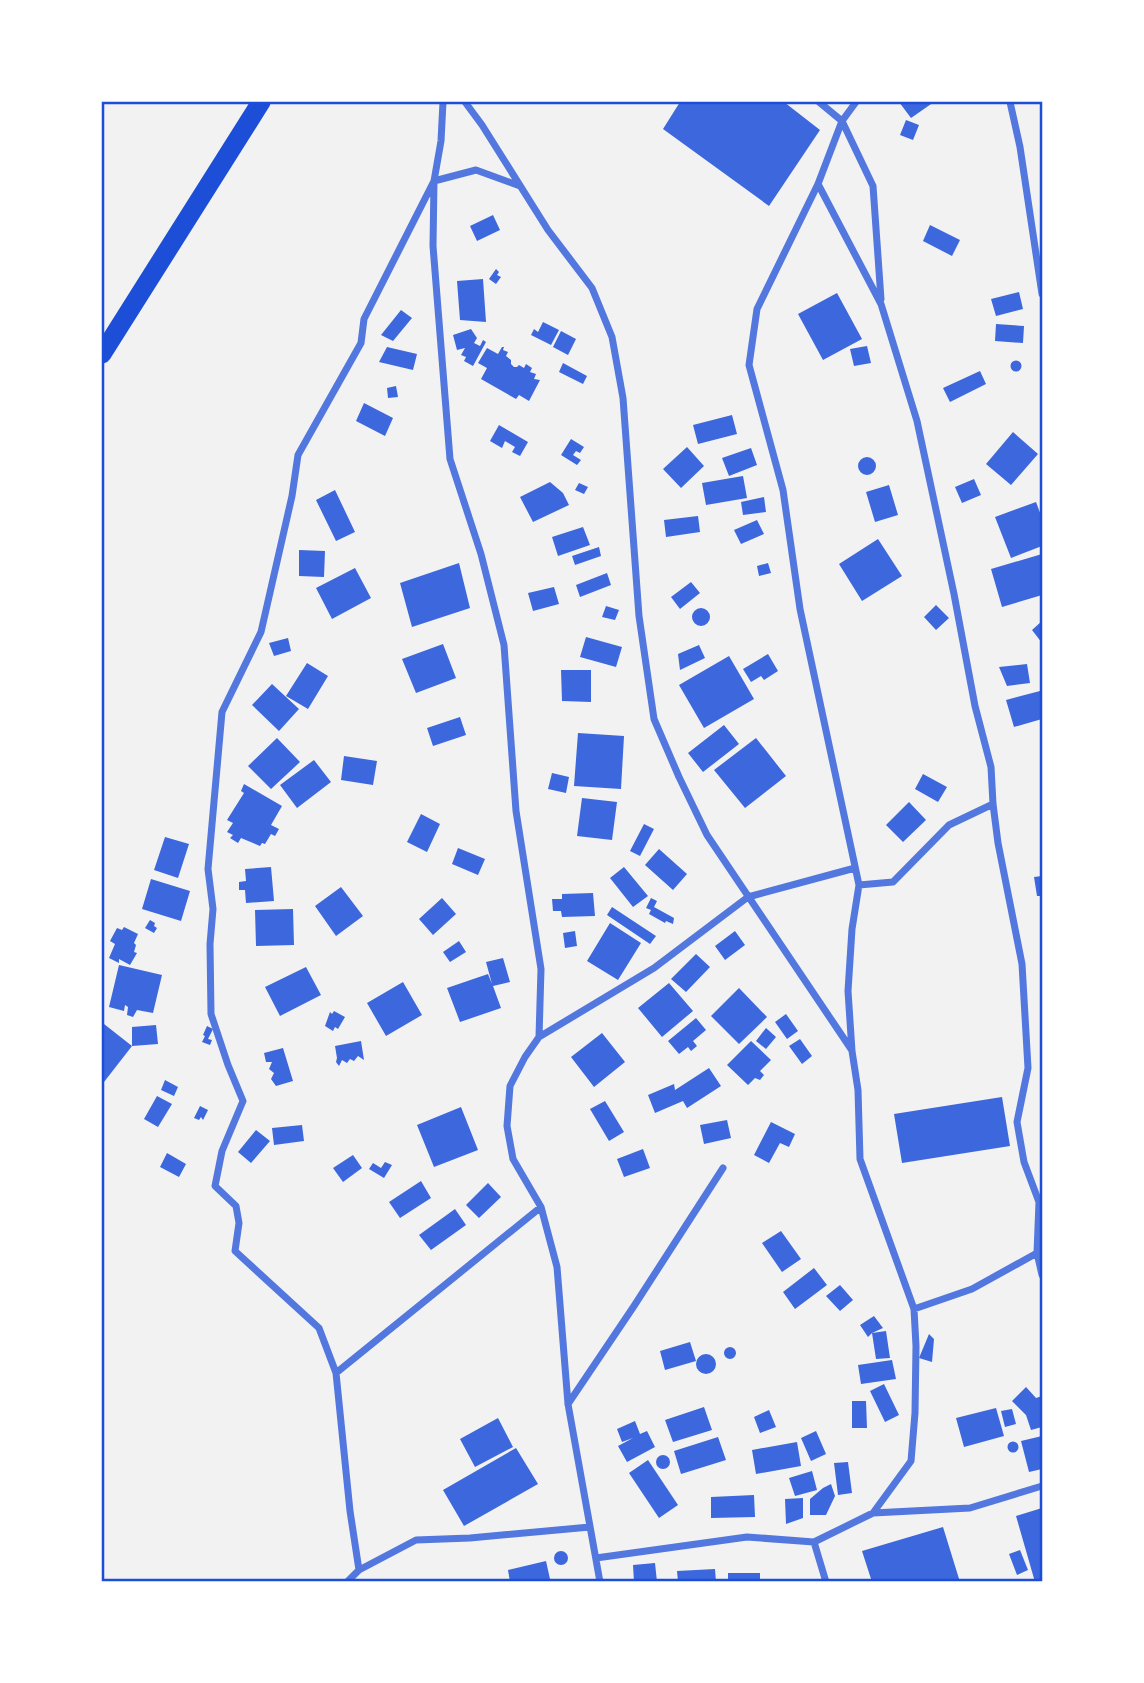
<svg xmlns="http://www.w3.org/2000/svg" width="1144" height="1683" font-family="'Open Sans',sans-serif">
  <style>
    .building { fill: #3d67dc }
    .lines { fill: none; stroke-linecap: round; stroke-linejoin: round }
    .minor { stroke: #5277de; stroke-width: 7 }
    .trunk { stroke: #1d4ed8; stroke-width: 19 }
    .neatline { fill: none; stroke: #1d4ed8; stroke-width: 2.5 }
  </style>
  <rect width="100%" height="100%" fill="#f2f2f2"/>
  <!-- building -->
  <path class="building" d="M680,102H784L820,130L769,206L663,129Z
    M899,102H934L911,118Z
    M906,120L919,125L913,140L900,135Z
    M493,215L500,230L477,241L470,226Z
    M930,225L960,240L952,256L923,241Z
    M496,269L499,272L497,275L501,277L496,284L489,279Z
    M483,279L486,322L460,320L457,281Z
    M1019,292L1023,309L996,316L991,299Z
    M837,293L862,339L823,360L798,314Z
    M401,310L412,318L393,341L381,335Z
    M543,322L559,330L551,345L531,335L534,329L538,332Z
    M996,324L1024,326L1023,343L995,341Z
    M471,329L477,338L474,343L480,346L483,340L486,342L473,366L464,361L466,357L461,355L465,348L457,350L453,335Z
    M561,331L576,339L568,355L553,347Z
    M867,346L871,363L854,366L850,349Z
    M387,347L417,354L413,370L379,362Z
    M502,347H504L503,350L508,352L506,356L511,360V364L514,367H517L519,365L524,368L526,364L532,368L530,372L536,374L534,379L540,380L529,401L519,395L516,399L481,379L487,368L478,363L487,348L498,354Z
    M1010.5 366a5.5 5.5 0 1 1 11 0a5.5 5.5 0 1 1-11 0Z
    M563,363L587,376L583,384L559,372Z
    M980,371L986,384L950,402L943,388Z
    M396,386L398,397L388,398L387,388Z
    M364,403L393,418L385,436L356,421Z
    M732,415L737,434L698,444L693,425Z
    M499,425L528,442L520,456L512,452L515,447L505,441L502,448L490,441Z
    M1013,432L1038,454L1011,485L986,464Z
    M571,439L584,447L580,453L576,451L573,455L581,460L577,465L561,455Z
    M687,447L704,466L681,488L663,469Z
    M751,448L757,465L729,476L722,458Z
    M858 466a9 9 0 1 1 18 0a9 9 0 1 1-18 0Z
    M743,476L747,498L706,505L702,483Z
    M974,479L981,495L962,503L955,487Z
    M550,482L563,493L569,505L533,522L520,497Z
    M579,483L588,487L584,494L575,490Z
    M889,485L898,515L875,522L866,492Z
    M335,490L355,532L336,541L316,500Z
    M764,497L766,512L743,515L741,502Z
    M1036,502L1042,518V546L1011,558L995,517Z
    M698,516L700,532L666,537L664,520Z
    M757,520L764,534L741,544L734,530Z
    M583,527L590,545L558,556L552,537Z
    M878,539L902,576L862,601L839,564Z
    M599,547L601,556L575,565L572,556Z
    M299,550L325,551L324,577L299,576Z
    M1042,554V595L1002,607L991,569Z
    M459,563L470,608L412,627L400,583Z
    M768,563L771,573L759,576L757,566Z
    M355,568L371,598L332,619L316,588Z
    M607,573L611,585L580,597L576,585Z
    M691,582L700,593L680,609L671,597Z
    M554,587L559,604L533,611L528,593Z
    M936,605L949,618L936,630L924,617Z
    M606,606L619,610L615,620L602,617Z
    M692 617a9 9 0 1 1 18 0a9 9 0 1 1-18 0Z
    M1042,621V643L1032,630Z
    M586,637L622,647L616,667L580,657Z
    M288,638L291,651L274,656L269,643Z
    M443,644L456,678L416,693L402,659Z
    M699,645L705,658L680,670L678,654Z
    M768,654L778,671L764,680L761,676L751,682L743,669Z
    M729,656L754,699L704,728L679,685Z
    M307,663L328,676L308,709L286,696Z
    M1027,664L1030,683L1007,686L999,667Z
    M561,670H591V702L562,701Z
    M272,684L299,709L279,731L252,705Z
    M1040,691L1042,701V719L1014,727L1006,700Z
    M460,717L466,735L433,746L427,728Z
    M724,725L739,744L703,772L688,753Z
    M578,733L624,736L621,789L574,786Z
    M277,738L300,762L271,789L248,766Z
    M756,738L786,776L745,808L714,770Z
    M344,756L377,761L373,785L341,780Z
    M314,760L331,782L297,808L280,785Z
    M552,773L569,777L566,793L548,789Z
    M923,774L947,787L938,802L915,789Z
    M244,784L282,806L271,825L279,829L275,836L271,834L265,844L262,843L260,846L241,838L238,843L230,838L233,835L227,832L233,823L227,820L244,793L241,791Z
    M582,798L617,802L612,840L577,836Z
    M909,802L926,820L903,842L886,825Z
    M421,814L440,824L427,852L407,842Z
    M644,824L654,829L640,856L630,851Z
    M165,837L189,844L178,878L154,870Z
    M458,848L485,859L478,875L452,864Z
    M659,849L687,874L673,890L645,865Z
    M271,867L274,901L246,903L245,890H239V882L246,881L245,869Z
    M624,867L648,896L633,907L610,878Z
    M1042,876V896H1037L1034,877Z
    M151,879L190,891L181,921L142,909Z
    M341,887L363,916L336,936L315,906Z
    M593,893L595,916L562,917L561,911H553L552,899H562V894Z
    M442,898L456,914L433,935L419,919Z
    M651,898L657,901L654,907L674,918L673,924L666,921L665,923L649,914L651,910L646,908Z
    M612,907L656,936L650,944L607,915Z
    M293,909L294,945L256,946L255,910Z
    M150,920L155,923L154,926L157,928L154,933L145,928Z
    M610,923L641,943L618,980L587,961Z
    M124,927L138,934L134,943L136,945L134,952L137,953L130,965L119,959V963L109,958L115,944L110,941L117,928L122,930Z
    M575,931L577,946L565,948L563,933Z
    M735,931L745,945L725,960L715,946Z
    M459,941L466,952L450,962L443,952Z
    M696,954L710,967L686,992L671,979Z
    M503,958L510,982L493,986L501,1008L460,1022L447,988L488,974L492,984L486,962Z
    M119,965L162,975L153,1013L137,1010L133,1017L127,1015L128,1007L125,1005L124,1011L109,1007Z
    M306,967L321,995L280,1016L265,987Z
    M403,982L422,1015L386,1036L367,1003Z
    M669,983L693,1011L662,1037L638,1008Z
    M739,988L767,1017L739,1044L711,1016Z
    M334,1011L345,1017L338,1029L335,1027L333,1031L325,1026L330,1012L332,1014Z
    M786,1014L798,1031L787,1039L775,1022Z
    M696,1018L706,1030L693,1041L697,1046L691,1051L688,1047L679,1054L668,1041Z
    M104,1024L132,1046L104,1082L102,1080V1028Z
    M156,1025L158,1044L132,1046V1027Z
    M207,1026L213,1029L208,1039L212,1040L210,1045L202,1042L205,1036L203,1035Z
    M766,1028L776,1037L766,1049L756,1041Z
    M602,1033L625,1062L594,1087L571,1057Z
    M800,1039L812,1056L802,1064L789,1046Z
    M361,1041L364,1060L358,1056L354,1061L350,1059L347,1063L342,1060L339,1066L336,1062L337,1058L335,1046Z
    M751,1041L771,1060L760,1071L764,1075L760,1080L755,1078L748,1085L727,1065Z
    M283,1048L293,1081L276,1086L271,1079L274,1073L269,1069L272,1062H266L264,1053Z
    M709,1068L721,1086L687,1108L683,1101L655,1113L648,1095L674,1084L675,1090Z
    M165,1080L178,1087L174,1096L161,1090Z
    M157,1096L172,1104L158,1127L144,1119Z
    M1002,1097L1010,1146L902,1163L894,1114Z
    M605,1101L624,1132L609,1141L590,1109Z
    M200,1106L208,1110L203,1120L201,1117L199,1120L194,1118Z
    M461,1107L478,1150L434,1167L417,1125Z
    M727,1120L731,1138L704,1144L700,1125Z
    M771,1122L795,1134L789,1147L780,1143L769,1163L754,1155Z
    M302,1125L304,1141L274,1145L272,1128Z
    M256,1130L270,1141L251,1163L238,1152Z
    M643,1149L650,1168L624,1177L617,1159Z
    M167,1153L186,1164L179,1177L160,1167Z
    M353,1155L362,1168L343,1182L333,1168Z
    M385,1162L392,1165L384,1178L369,1169L373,1163L381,1168Z
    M421,1181L431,1198L400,1218L389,1202Z
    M488,1183L501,1197L479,1218L466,1205Z
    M455,1209L466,1225L431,1250L419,1235Z
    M781,1231L801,1259L782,1272L762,1243Z
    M814,1268L827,1285L795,1309L783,1292Z
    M840,1285L853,1300L840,1311L826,1296Z
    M874,1316L883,1328L872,1333L886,1331L890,1358L876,1359L872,1333L868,1337L860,1325Z
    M929,1334L934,1339L932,1362L919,1358Z
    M690,1342L696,1361L665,1370L660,1351Z
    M724 1353a6 6 0 1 1 12 0a6 6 0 1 1-12 0Z
    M696 1364a10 10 0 1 1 20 0a10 10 0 1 1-20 0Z
    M892,1360L896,1379L861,1384L858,1365Z
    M884,1384L899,1415L885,1422L870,1391Z
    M1026,1387L1036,1398L1042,1396V1427L1031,1430L1026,1415L1012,1401Z
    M852,1401H866L867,1428H852Z
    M704,1407L712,1430L673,1442L665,1420Z
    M996,1408L1004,1436L964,1447L956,1418Z
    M1012,1409L1016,1424L1005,1427L1001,1411Z
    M769,1410L776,1427L760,1433L754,1417Z
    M498,1418L513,1447L475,1467L460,1439Z
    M635,1421L640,1434L647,1431L655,1447L627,1462L618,1446L633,1438L622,1442L617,1429Z
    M816,1431L826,1454L811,1461L801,1438Z
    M1042,1436V1469L1029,1472L1021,1441Z
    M718,1437L726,1460L681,1474L674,1451Z
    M1007.5 1447a5.5 5.5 0 1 1 11 0a5.5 5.5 0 1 1-11 0Z
    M797,1442L801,1466L756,1474L752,1450Z
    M516,1448L538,1484L464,1526L443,1490Z
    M656 1462a7 7 0 1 1 14 0a7 7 0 1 1-14 0Z
    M648,1460L678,1505L659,1518L629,1473Z
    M848,1462L852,1493L838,1495L834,1463Z
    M812,1471L817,1490L795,1496L789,1478Z
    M831,1484L835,1496L826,1515H810V1499L823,1488Z
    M754,1495L755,1517L711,1518V1497Z
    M803,1498V1518L786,1524L785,1499Z
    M1042,1508V1582H1035L1016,1516Z
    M943,1527L960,1582H872L862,1551Z
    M1020,1550L1028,1570L1017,1575L1009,1554Z
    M554 1558a7 7 0 1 1 14 0a7 7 0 1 1-14 0Z
    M546,1561L550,1579L541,1582H510L508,1570Z
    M655,1563L657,1582H634L633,1565Z
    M715,1569L716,1582H678L677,1571Z
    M728,1573H760V1582H728Z"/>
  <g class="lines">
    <!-- minor -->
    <path class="minor" d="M443,102L441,141L434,181L433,246L450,459L481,554L504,645L516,811L541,969L539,1037L525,1057L510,1086L507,1126L513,1159L541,1207L557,1267L568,1404L600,1582
      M465,102L482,125L548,230L592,288L612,337L623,398L639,616L654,719L679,777L707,835L851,1049
      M819,102L842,121L818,184L757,309L749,365L783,490L800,609L859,885L852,929L848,991L852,1051L858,1090L860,1159L914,1309L916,1346L915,1413L911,1461L873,1513
      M856,102L842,121L873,186L881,299
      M1010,102L1020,147L1042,294
      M818,184L881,304L917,421L954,594L975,706L991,767L993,804L998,843L1022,964L1028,1068L1017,1122L1024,1162L1039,1202L1037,1253L1042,1275
      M859,885L893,882L949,825L993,804
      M539,1037L654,968L748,897L855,868
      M914,1309L972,1289L1037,1253
      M336,1373L541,1207
      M568,1404L634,1306L723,1168
      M814,1542L826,1582
      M596,1558L747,1537L814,1542L873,1513L970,1508L1042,1486
      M359,1570L350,1511L336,1373L319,1328L235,1251L239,1223L236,1206L215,1186L222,1151L243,1101L228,1065L211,1014L210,944L213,909L208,869L222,712L261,632L292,496L298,455L361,343L364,319L434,181L476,170L520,186
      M347,1582L359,1570L416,1540L470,1538L590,1527"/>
    <!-- trunk -->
    <path class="trunk" d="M102,354L261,102"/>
  </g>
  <!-- border -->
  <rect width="1144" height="1683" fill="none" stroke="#ffffff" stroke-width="206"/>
  <rect x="103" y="103" width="938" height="1477" class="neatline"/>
</svg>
